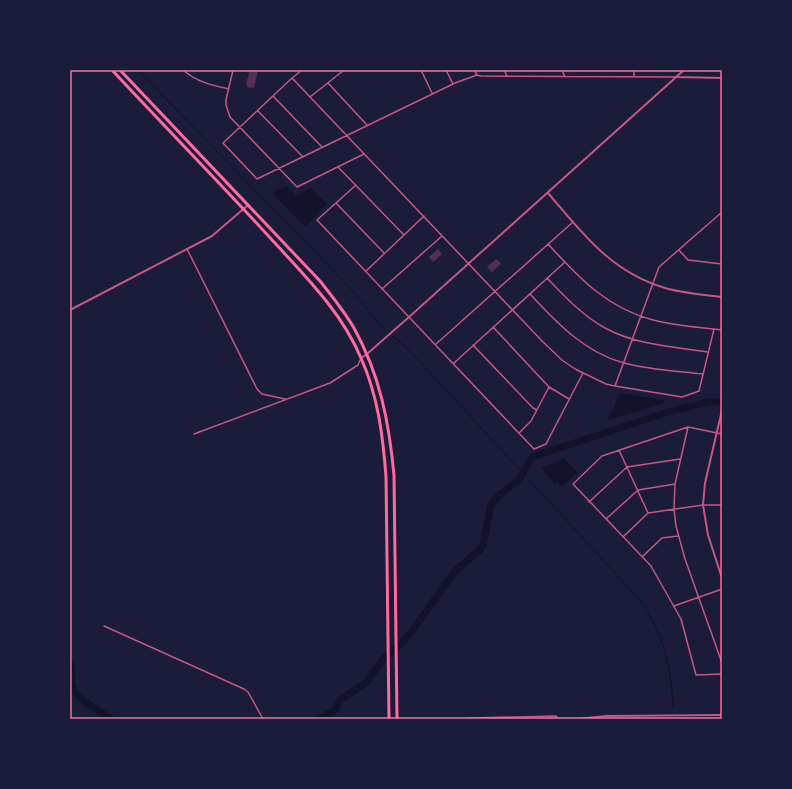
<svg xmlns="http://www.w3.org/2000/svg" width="792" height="789" font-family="Quicksand,sans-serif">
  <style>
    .water { fill: #12122b }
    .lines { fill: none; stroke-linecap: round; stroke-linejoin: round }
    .stream { stroke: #12122b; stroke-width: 1 }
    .river { stroke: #12122b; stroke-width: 7 }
    .building { fill: #542f53 }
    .minor { stroke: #c65784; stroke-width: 1.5 }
    .tertiary { stroke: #c65784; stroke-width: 2 }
    .trunk { stroke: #ff6b9d; stroke-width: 3 }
    .neatline { fill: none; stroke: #ff6b9d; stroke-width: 1.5 }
  </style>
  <rect width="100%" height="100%" fill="#1b1b3a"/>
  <!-- water -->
  <path class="water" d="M287,186L296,196L311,188L327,204L306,226L303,225L273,194L275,191Z
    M620,393L663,400L664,403L608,420L611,411H613L618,395Z
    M564,459L577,472L563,485H560L557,482L555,484L542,469L543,467Z"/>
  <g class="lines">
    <!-- stream -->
    <path class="stream" d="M138,70L352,290L384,330L404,345L424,366L639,599C664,636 671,664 673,707"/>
    <!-- river -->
    <path class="river" d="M70,664C74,671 70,679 72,686C76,699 100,711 111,719
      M319,719L335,710L340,700L367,682L383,659L402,643L412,631L456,570L481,549L483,544L491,505L498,496L519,480L532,457L668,412L709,402H722"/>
  </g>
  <!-- building -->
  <path class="building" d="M249,70H258L254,88L247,87V85H246L247,79H248Z
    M438,249L442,254L433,262L429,257Z
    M496,259L501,263L492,272L487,267Z"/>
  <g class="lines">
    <!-- minor -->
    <path class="minor" d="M183,70C197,82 211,85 229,89
      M233,70L226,100V105L230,117L297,187L364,154
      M302,70L291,79L223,143L257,179L455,83L477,75
      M421,70L432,93
      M446,70L453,84
      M474,70L477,75L481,76L676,77
      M504,70L507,76
      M562,70L565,77
      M634,77V70
      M292,78L543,342L562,360L575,369L606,384L615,386L682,397L699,391L714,329
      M328,83L367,125
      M273,96L322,147
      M310,97L344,70
      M258,111L303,157
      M338,167L404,235
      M356,185L317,220L534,449L546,444L583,373
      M336,203L384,253
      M548,244C579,278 607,308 653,320C675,326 699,327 722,330
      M187,249L257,389L262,394L285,399
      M679,250L688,260L722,264
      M366,271L424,216
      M547,278C564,296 583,316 605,328C636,345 674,347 708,352
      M382,289L442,236
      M530,294C556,322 585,353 624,363C650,370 677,371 703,374
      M493,327L549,387L569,399
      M436,344L573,222
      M473,345L533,408L537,410
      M454,363L565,262
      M615,386L659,267L722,212
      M688,427L675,484L674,509L676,526L685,559L722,663
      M519,433L531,421L549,387
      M194,434L330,383L358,365L360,360
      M722,434L688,427L602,456L573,484L651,566L681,619L696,675L722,674
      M619,450L648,513
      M589,502L627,467L680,459
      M606,519L638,490L675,484
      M623,537L648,513L703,505H722
      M642,557L662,538L678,536
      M674,606L722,589
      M104,626L244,689L248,692L263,719
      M463,719L471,718L556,716L558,719"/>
    <!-- tertiary -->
    <path class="tertiary" d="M677,77L722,78
      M548,193C583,234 611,272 665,288C683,293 703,295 722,297
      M70,310L212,236L248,205
      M361,358L367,354L409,317L684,70
      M722,410L705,483L703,505L708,535L722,578
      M578,719L606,716L722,715"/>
    <!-- trunk -->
    <path class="trunk" d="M112,70C166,128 221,184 274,242C307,278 342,313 361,358C378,396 383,436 386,477L389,719
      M120,70L320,281C332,296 344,311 354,328C380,375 389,422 394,475L397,719"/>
  </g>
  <!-- border -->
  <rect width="792" height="789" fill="none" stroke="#1b1b3a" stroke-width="142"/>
  <rect x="71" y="71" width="650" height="647" class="neatline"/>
</svg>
